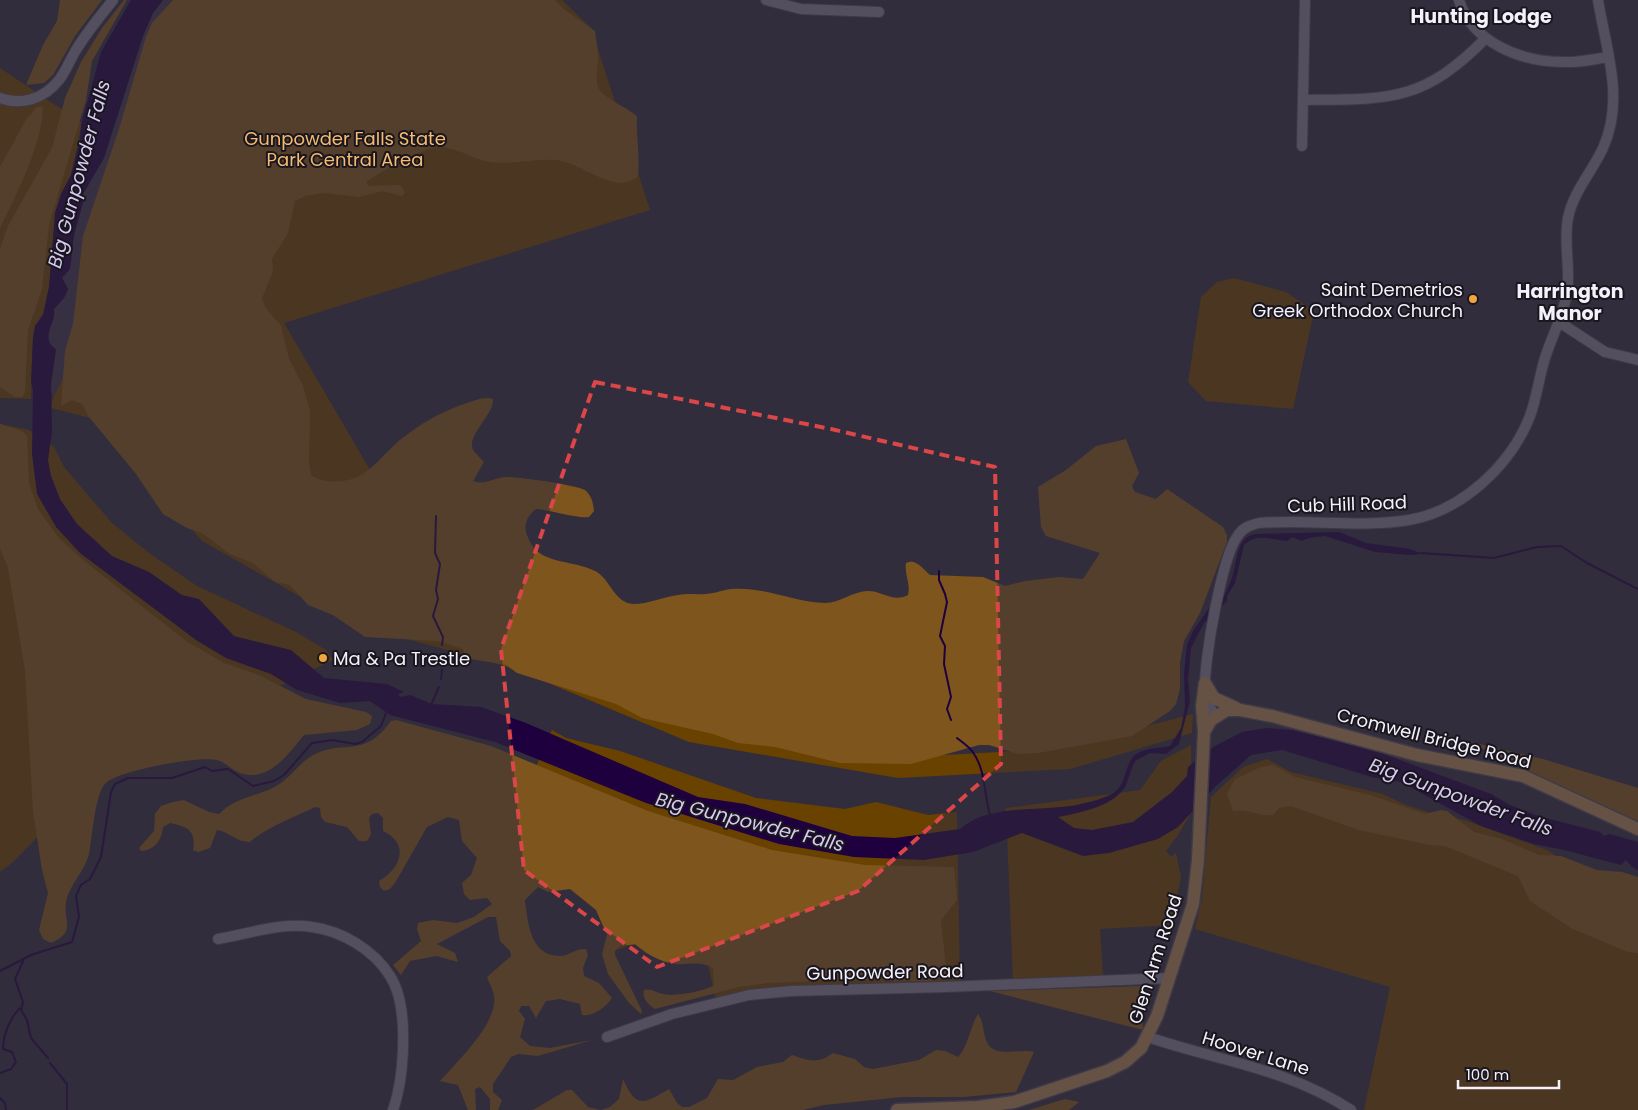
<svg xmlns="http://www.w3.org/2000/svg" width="1638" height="1110" font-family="Poppins,sans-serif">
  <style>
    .built { fill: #3c344a }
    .green { fill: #6a4200 }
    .forest { fill: #7e551c }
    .water { fill: #1f003f }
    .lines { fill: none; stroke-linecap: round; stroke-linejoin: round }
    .stream { stroke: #1f003f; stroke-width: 2 }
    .minor-casing { stroke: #4f4a57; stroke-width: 12 }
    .major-casing { stroke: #4f4a57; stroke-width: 15 }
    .minor { stroke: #7f798b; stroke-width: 10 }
    .major { stroke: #a67e50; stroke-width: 12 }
    .marked { fill: none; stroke: #db4648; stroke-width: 4; stroke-dasharray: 10 6; stroke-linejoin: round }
    .poi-dot { fill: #f0a63f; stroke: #19161d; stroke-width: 2 }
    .labels { text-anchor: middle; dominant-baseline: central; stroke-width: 4; stroke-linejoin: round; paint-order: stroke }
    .park-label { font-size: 18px; fill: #f6bb71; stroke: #19161d }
    .poi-label { font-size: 18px; fill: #f5f1fc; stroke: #19161d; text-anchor: end }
    .street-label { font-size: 18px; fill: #f5f1fc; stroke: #19161d }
    .neighbourhood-label { font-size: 19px; font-weight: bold; fill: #f5f1fc; stroke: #19161d }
    .water-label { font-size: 19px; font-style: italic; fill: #d7caf2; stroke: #19161d }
  </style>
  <rect width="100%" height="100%" fill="#322d3c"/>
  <!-- built -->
  <path class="built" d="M163,0H251L53,398L51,384L54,360L48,336L54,316L53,309L67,294L68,289L62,278L68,271L71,263L74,235L84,199L83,194L104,158L143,36L153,13Z"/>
  <!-- green -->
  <path class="green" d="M251,0H562L591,28L650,210L284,323L467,635L888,758L1058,749L1193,714L1192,733L1070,769L898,778L689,742L513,668L345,622L202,541L98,420L51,408L53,398Z
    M0,68L82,123L71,175L61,194L55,216L49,287L43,314L35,326L33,337L31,399L0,398Z
    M1234,278L1286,292L1314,311L1293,409L1206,401L1188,382L1201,297L1217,282Z
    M0,424L29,430L54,447L64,467L112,523L149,553L197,586L296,632L326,650L333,660L101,772L13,862L0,872Z
    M552,730L566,738L620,751L756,798L845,809L876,802L928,815L957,812L960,984L716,999L702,940L630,945L611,952L638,886L509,829Z
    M1191,745L1192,811L1178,835L1166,851L1171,857L1176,853L1181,877L1172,925L1100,929L1103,977L1013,982L1006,808L1140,790L1161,761Z
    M1267,759L1291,772L1383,794L1406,805L1437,815L1464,820L1547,850L1638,909V1110H1364L1390,987L1195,929L1202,898L1211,797L1243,767Z"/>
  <!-- forest -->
  <path class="forest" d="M60,0H102L75,36L53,75L44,83L26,85L43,45L57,21Z
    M124,0H127L92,61L86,100L49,225L42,289L28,330L25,392L22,397H15L0,387V249L8,226L52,148L65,98L81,62L102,28Z
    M173,0H555L565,10L595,31C596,41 599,52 598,62C597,77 593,88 607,97C617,104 627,108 637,116C636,136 640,156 638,176C633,182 621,184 614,182C594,178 578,163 557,160C534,158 508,166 485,161C469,157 454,146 438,147C423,148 378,173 366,182L369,186L400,185L405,192L402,196L382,191L359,197L324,193L305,196L295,201L288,233L272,259L273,271L262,298L265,307L281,326L289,359L303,386L310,411L309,463L311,475C321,483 340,483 352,479C370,474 385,452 400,440C420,424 442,411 467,403C476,400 484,396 493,399C494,415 466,436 473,450C476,454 480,458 484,462L473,481C483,485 493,479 504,477C514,476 577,485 585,490C592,496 593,503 594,511L589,517C579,519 550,510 536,509C528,515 523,524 527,535C537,567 572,558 597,572C610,580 615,603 633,604C648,604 663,597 678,595C687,593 696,595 705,594C713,594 722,590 731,589C763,586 793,602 825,603C840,603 853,591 868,591C883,591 893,603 908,595C911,584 904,574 906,563C916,558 923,569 930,575L983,577L1005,586L1025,581L1059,577L1083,579L1100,553L1046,536L1041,527L1038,487L1066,470L1096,446L1126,439L1139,473L1132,486L1135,492L1156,499L1167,489L1223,527L1227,535V542L1200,613L1184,641L1180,663V689L1176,704L1170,711L1132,736L1038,753L1018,754L989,745H979L911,764L840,763L775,747L738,743L713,734L642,718L616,704L517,673L506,665L459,657L456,654L464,653L463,649L437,641L365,637L333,615L308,605L290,585L275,582L253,563L230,554L202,533L187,528L163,514L136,474L89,417L82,404L72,400L61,406L65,351L73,324L83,236L119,129L146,37L152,23Z
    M37,107H43C42,145 17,193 0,228V167L27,118Z
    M0,424L22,431L27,436L29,483L38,509L58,537L83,560L186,641L224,663L259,675L306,699L366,712L372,716L370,724L357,730L304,735C288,754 269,783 240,773C232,770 225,762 217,760C198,756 122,770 107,782C95,790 92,839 89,854C85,871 69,885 66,902C63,921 77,932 51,943L43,939L39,930L48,893L42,870L33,811L25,670L8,568L0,548Z
    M396,720L491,746L648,811L772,850L865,865L954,867L957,900L941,920L947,977L929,981L840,980L767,983L739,987L655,1009C648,1004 642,999 644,990C652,988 656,993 663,994C674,997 706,991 714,985L713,968C699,959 685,967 670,963C657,960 645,953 635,944L620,946L615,951V955L642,1011L641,1014L629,1003L608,974L602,954L607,935L596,910L570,889L548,892L538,887L525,900C528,923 530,956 560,956C569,956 576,948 586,949L588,955L583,968L584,976L599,983L612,998C606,1007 593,1017 582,1015L580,1004L560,999L546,1001L536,1018L529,1006H521L519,1011L525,1019L520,1037L530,1046L550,1048L592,1040L538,1056L518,1054L511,1057L493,1084V1092L502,1100L498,1110H490V1099L480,1087L475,1089L476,1110H468L458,1085L440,1081C456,1063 499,1022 494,996C493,989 489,983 487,977L511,956L510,951L500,941L496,917H488L437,944L455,953L458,962L436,956L410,961L401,975L393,965L421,941L417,929L418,923L433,920L457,923L474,917L492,904L487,898L470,900L464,894L462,883L471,875L477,858L462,841L459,820L448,817L427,827L395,883L390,889L384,891L380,887L379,881C401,868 410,844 383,831V818L378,813L372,814L369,818L371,834L367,841H359L347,827L325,822L321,817L320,808L315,807C295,817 265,828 250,842C236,842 230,832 217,830L210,848L198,852L193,850C196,831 189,827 170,823L163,827C162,840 155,850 141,851L139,848L154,831L155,814L161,806L173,802L184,800L209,812L219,814C237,795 261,797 281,783C291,776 299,764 310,757C343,737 362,761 391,721Z
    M1467,741L1543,759L1638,788V821L1604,808Z
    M1273,765L1295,777L1370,795L1425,814L1441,810L1447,811L1474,832L1502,839L1539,855L1561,856L1597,870L1622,872L1638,877V953L1628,952L1571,928L1530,901L1518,876L1445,846L1430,845L1359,830L1291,806L1279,808L1273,815C1257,817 1251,808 1233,811L1227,794L1235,779L1261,767Z
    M1142,986L1143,1030L990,991Z
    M978,1014C985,1023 982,1034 988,1044C996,1058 1022,1048 1034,1052L1016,1092L964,1097H902L824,1105L803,1110H601L610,1107L619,1099L623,1079C636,1109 644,1104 669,1089L677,1103L682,1107H689L707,1098L718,1079L733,1080L757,1067L783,1062L792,1055C809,1061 818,1064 833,1053L855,1059L864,1067L873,1069L919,1060L936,1050L945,1051L958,1057C968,1047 970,1027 978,1014Z
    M567,1090H572L588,1107L600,1110H533Z
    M1065,1099L1079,1102L1069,1110H1029Z"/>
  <!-- water -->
  <path class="water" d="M131,0H163L153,13L143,36L104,158L83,194L84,199L74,235L70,269L62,278L68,289L64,298L54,309C56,320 46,331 49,341C50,346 54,346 56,350L51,384L52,432L48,460L51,476L60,499L77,524L112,556L149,572L182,595L199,599L234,636L291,650L324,678L387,684L404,692L398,694L400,697L410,695L432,704L481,707L526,723L698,797L745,804L852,836L895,838L960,829C991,801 1051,814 1089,802C1097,800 1111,796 1117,790C1128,780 1124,759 1140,752C1148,748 1161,748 1170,746L1181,728L1185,707L1184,673L1187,645L1193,631L1209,608L1221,604C1224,594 1229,587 1232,578C1237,563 1236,536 1256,534L1339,532L1366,543L1410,549L1422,554L1410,555L1375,552L1325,536L1309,538L1301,541L1293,537L1287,541C1272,540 1257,532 1244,545L1235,583L1227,596V601L1204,623L1191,648L1188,679L1190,701L1179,744L1166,754L1150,753L1135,761C1131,769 1129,779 1125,787C1113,807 1078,813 1058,817L1074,828L1092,830L1133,822L1172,792L1187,776L1188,767L1213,747L1242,732L1266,728L1292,730L1373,750L1491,794L1510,805L1538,816L1600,832L1604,836L1609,834L1638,842V870L1632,867L1626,860L1621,865L1564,850L1534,844L1481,826L1401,782L1372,777L1282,750L1251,755L1216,786L1178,827L1158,839L1109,853L1083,856L1022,833L973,852L924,860L854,857L779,844L646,803L495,742L390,715L370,701L340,703L297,690L271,674L226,658L196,640L80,553L56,527L37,494L32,454L33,391L31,382L33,337L35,326L43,315L49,287L55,213L61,194L71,175L80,140L81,125L101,52Z"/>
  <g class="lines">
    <!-- stream -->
    <path class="stream" d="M436,516L435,553L440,564L436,590L438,599L433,616L443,637L442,645
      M1421,553L1494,558L1537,547L1561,546L1587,563L1638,589
      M939,571V580L945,594L947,602L940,636L945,646L944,664L951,697L947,709L951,720
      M442,662V654
      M441,679L442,669
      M431,705L439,687
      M957,738C962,742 968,746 972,751C986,769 984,795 990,815
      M24,959L15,979L23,1002L21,1010L27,1020L31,1038L48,1058
      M0,971L31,955L72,942L79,917L76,896L81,885L90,879L101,857L111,792L115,784L128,778H172L205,767L212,771L228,769L253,786L274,781L284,775L312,743L332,740L355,744L362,742L381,726L387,711
      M50,1063L67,1084V1110
      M0,1073L11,1069L16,1062L12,1052L3,1049C3,1035 10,1018 20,1008
      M0,1098L5,1103L6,1110"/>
    <!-- minor casing -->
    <g class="minor-casing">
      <path id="minor" d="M766,0L801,9L879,12
        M1459,0C1472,43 1522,62 1563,62C1578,63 1594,59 1609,57
        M0,98C21,106 44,99 59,80C66,71 70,60 76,50C87,32 100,16 113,0
        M1303,100C1389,99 1422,103 1486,38
        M1302,146L1305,0
        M1559,322L1605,352L1638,360
        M1216,716C1210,709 1206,701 1205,692C1203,664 1222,554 1239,534C1244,527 1251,525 1259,523C1309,519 1360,528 1409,520C1462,511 1511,465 1530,416C1537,397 1539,377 1545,358C1552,336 1563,316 1567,293C1571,268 1563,243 1568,218C1573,192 1592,172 1603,148C1625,99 1606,50 1598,0
        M218,939C249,934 280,922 312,927C342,931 374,950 390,976C410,1006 404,1078 393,1110
        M607,1037L672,1014L749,995L791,991L945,987L1170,978
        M1148,1037C1218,1061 1287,1068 1351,1110"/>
    </g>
    <!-- major casing -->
    <g class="major-casing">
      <path id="major" d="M1205,683L1214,698L1236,708
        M1204,732L1202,706L1205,683
        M897,1110L978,1107L1014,1102L1107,1071L1125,1062L1141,1048L1157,1016L1193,904L1198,860L1204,732L1211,720L1227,710H1240L1272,716L1417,755L1523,776L1638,829"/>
    </g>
    <!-- minor -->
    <use href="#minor" class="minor"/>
    <!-- major -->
    <use href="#major" class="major"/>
  </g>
  <!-- marked area -->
  <path d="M0 0H1638V1110H0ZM595,382L831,429L995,467L1001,764L858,891L657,967L524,870L501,649Z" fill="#322d3c" fill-opacity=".55" fill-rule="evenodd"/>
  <path class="marked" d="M595,382L831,429L995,467L1001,764L858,891L657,967L524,870L501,649Z"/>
  <!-- markers -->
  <g class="poi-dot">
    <circle cx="1473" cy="299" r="5"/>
    <circle cx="323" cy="658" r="5"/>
  </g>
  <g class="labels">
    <!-- park labels -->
    <g class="park-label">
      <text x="345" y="138">Gunpowder Falls State<tspan x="345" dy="21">Park Central Area</tspan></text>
    </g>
    <!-- poi labels -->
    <g class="poi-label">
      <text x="1463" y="289">Saint Demetrios<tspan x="1463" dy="21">Greek Orthodox Church</tspan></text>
      <text x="333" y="658" text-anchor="start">Ma &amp; Pa Trestle</text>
    </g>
    <!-- street labels -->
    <g class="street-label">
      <text transform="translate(1347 504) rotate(-2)">Cub Hill Road</text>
      <text transform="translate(1434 738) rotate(14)">Cromwell Bridge Road</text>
      <text transform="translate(1155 959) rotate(-72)">Glen Arm Road</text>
      <text transform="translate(885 972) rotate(-1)">Gunpowder Road</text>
      <text transform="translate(1256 1053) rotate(17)">Hoover Lane</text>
    </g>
    <!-- neighbourhood labels -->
    <g class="neighbourhood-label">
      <text x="1481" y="16">Hunting Lodge</text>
      <text x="1570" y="291">Harrington<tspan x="1570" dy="22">Manor</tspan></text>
    </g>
    <!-- water labels -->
    <g class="water-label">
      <text transform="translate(79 174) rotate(-75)">Big Gunpowder Falls</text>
      <text transform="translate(1461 797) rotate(20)">Big Gunpowder Falls</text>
      <text transform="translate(750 822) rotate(14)">Big Gunpowder Falls</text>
    </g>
  </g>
  <!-- scale -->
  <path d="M1458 1080v8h101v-8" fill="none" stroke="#f5f1fc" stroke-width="2.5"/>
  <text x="1466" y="1080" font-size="15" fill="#f5f1fc" stroke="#19161d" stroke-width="4" paint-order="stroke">100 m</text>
</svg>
